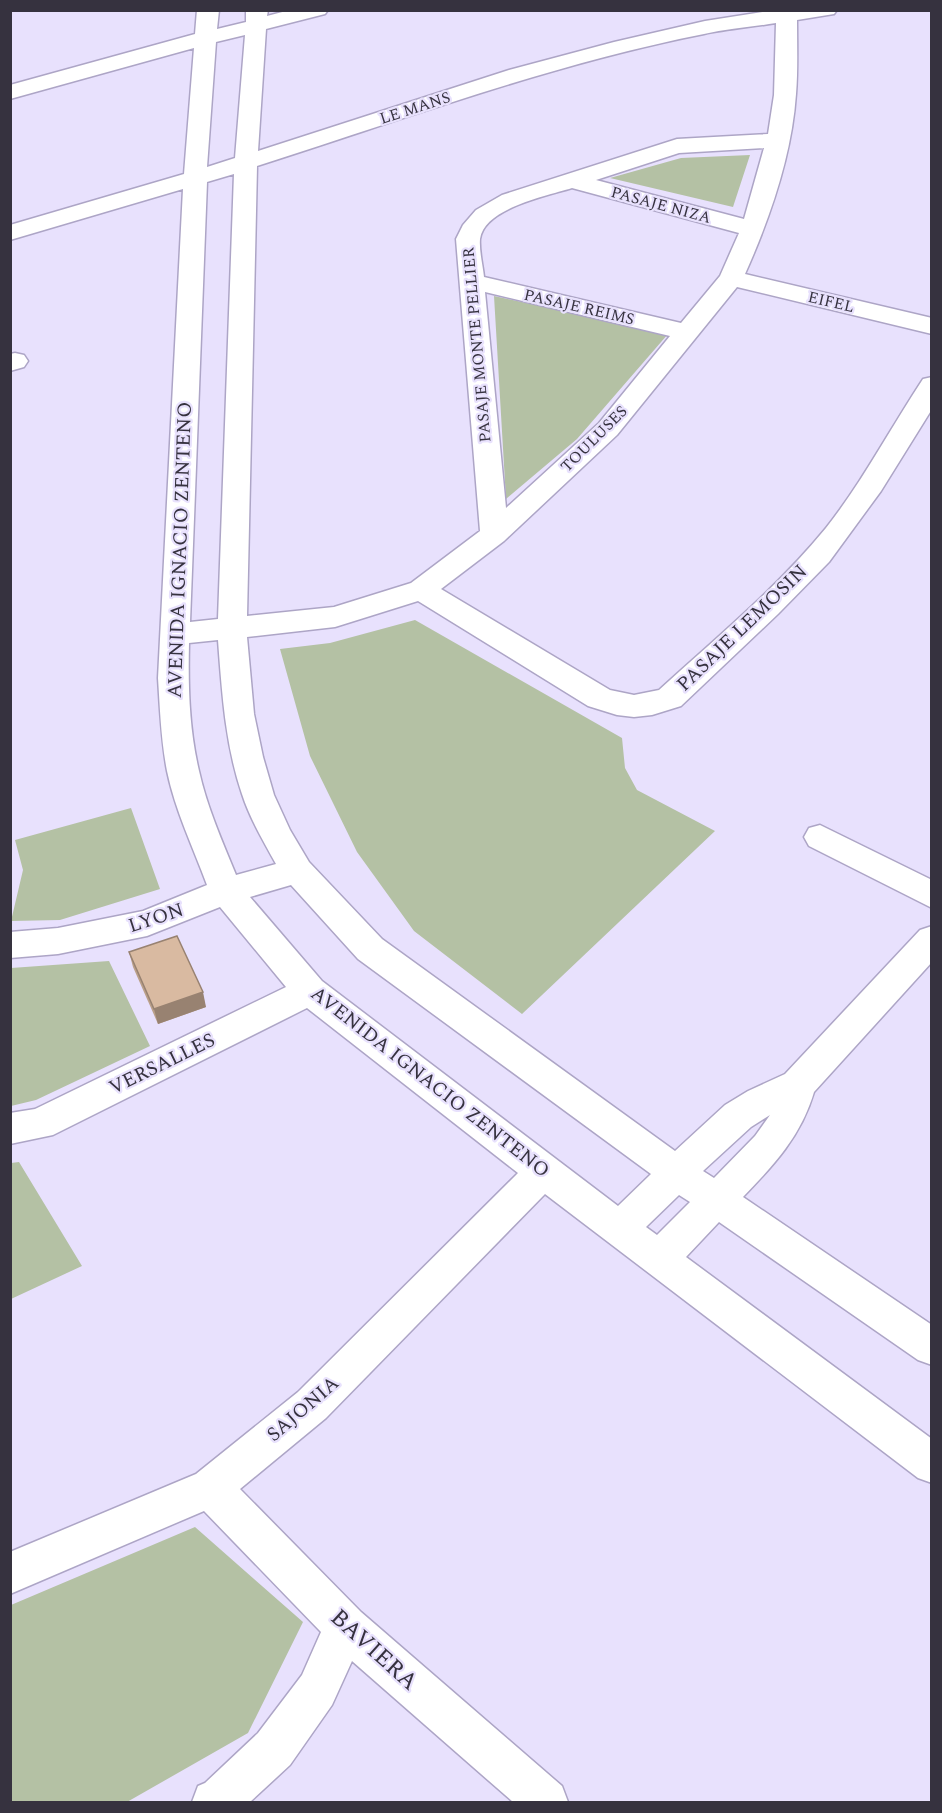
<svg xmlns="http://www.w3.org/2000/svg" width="942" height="1813" font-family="Spectral,serif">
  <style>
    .green { fill: #b4c1a4 }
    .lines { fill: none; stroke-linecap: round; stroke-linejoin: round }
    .minor-casing { stroke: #ada5c6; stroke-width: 3 }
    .minor { fill: #fff; fill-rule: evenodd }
    .wall { fill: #bba08a }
    .shaded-wall { fill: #988271 }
    .building { fill: #d9baa1; stroke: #988271; stroke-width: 1.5 }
    .labels { text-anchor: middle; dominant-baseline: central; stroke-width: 4.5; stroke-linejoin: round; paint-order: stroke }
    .far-street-label { font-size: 16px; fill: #36323f; stroke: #e8e1fd }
    .street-label { font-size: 20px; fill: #36323f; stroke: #e8e1fd }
    .near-street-label { font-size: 24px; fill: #36323f; stroke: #e8e1fd }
  </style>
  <rect width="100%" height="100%" fill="#e8e1fd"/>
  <!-- green -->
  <path class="green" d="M750,155L733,207L610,178L681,158Z
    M494,296L668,334L577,439L506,499Z
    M415,620L622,738L625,768L637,790L715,831L522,1014L414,931L357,852L310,756L280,649L330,643Z
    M131,808L160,889L60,920L11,921L23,870L15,840Z
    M109,961L150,1046L36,1100L11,1106V968Z
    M19,1162L82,1266L11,1299V1163Z
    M195,1527L303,1622L248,1733L127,1802H11V1605Z"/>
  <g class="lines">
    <!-- minor casing -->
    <g class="minor-casing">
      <path id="minor" d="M197,10H219L217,29L246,22V10H268L267,16L290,10H328L325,14L266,29L258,151L509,70L614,42L705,21L776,10H837L834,14L797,20C797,45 798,70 796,94C792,155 770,218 745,274L932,318V334L737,287L617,435L504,541L441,589L610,690L634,695L659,690C716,638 777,588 826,528C863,481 890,429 923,379L932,377V409L881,491L829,562L778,614L681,706L652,715L634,717L617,715L588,706L418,601L335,627L247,637L254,714L263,757L274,795L290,830L309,862L382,939L675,1151L725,1105L748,1091L785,1074L920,930L932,926V962L814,1092C801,1136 774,1165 743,1197L932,1325V1365L918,1360L719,1222L686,1257L932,1439V1483L918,1478L545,1194L326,1418L240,1489L361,1612L562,1786L568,1802H513L352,1661L332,1705L290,1765L250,1802H192L198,1786L205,1783L258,1733L302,1675L321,1632L204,1511L10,1594V1552L196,1474L298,1392L518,1173L307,1008L53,1135L10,1144V1113L35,1109L286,987L220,907L147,936L58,954L10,958V932L58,928L143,911L207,885C193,847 175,810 167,771C161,740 160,709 158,678L183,189L10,240V225L184,174L194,48L10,99V85L195,34ZM776,23L774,95L768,134L677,139L502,195L476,210L463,225L456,239L480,531L411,583L334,607L247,616L257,166C405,119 552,64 704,34C727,29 752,27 776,23ZM245,35L235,158L207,167L216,42ZM764,148L744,219L596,180L679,153ZM234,174L218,619L190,622L207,182ZM572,188L739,233L720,276L681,323L484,277C483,266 479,251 480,239C484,208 547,196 572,188ZM485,292L670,336L599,423L506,508ZM218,640C222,692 225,744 242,794C250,819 264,842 276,864L236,875C222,841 207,807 199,771C189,729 188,686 189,643ZM291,885L358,959L651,1174L618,1206L322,981L250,897ZM770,1115L755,1136L714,1178L703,1171L751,1127ZM679,1195L690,1202L657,1235L646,1227Z
        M15,353L24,355L28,361L24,367L10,371V354Z
        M820,825L932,880V908L809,846L804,837L809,828Z"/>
    </g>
    <!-- minor -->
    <use href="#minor" class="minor"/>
  </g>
  <!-- wall -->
  <path class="wall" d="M129,952L206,1007L158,1024L133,967Z"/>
  <!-- shaded-wall -->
  <path class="shaded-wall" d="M203,992L206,1007L158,1024L154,1009Z"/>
  <!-- building -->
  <path class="building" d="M177,936L203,992L154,1009L129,952Z"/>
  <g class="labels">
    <!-- far-street labels -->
    <g class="far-street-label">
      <text transform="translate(415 108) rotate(-18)">LE MANS</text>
      <text transform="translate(661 205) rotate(15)">PASAJE NIZA</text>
      <text transform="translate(831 302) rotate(13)">EIFEL</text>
      <text transform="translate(579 307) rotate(13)">PASAJE REIMS</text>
      <text transform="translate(477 345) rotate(-95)">PASAJE MONTE PELLIER</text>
      <text transform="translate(594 439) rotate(-45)">TOULUSES</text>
    </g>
    <!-- street labels -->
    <g class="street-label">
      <text transform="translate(180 550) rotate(-88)">AVENIDA IGNACIO ZENTENO</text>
      <text transform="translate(742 628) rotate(-44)">PASAJE LEMOSIN</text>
      <text transform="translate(156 918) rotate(-18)">LYON</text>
      <text transform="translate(162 1064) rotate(-26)">VERSALLES</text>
      <text transform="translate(430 1082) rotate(38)">AVENIDA IGNACIO ZENTENO</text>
      <text transform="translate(303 1409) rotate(-41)">SAJONIA</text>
    </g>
    <!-- near-street labels -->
    <g class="near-street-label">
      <text transform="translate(374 1650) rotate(42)">BAVIERA</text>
    </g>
  </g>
  <!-- border -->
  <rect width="942" height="1813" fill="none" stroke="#36323f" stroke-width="24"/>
</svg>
